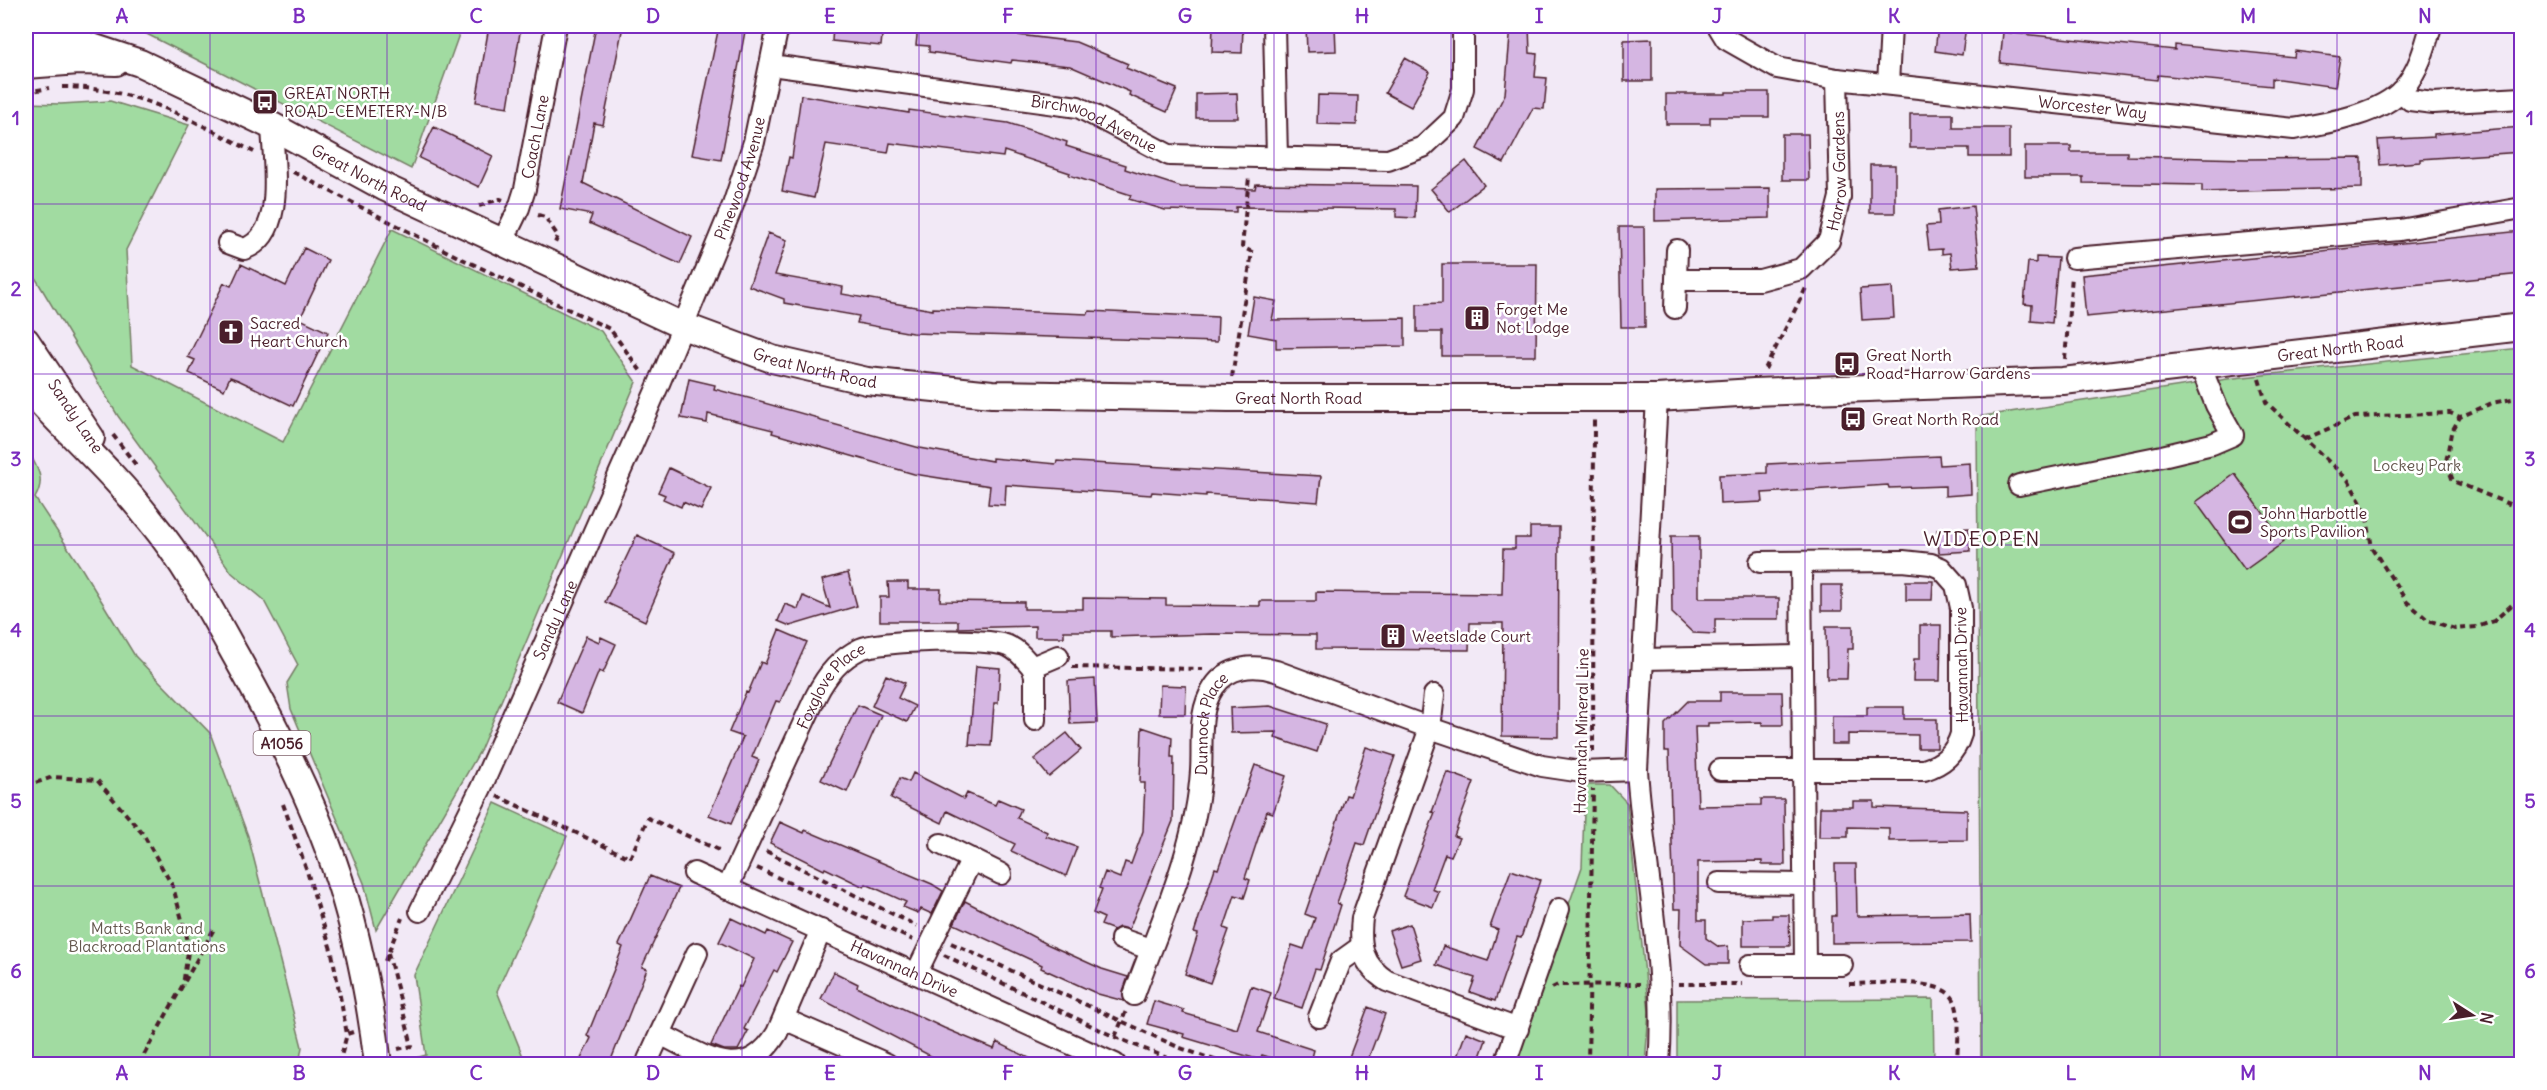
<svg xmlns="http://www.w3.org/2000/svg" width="2547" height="1090" font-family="Delius,sans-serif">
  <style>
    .green { fill: #a1dba1; stroke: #767d66; stroke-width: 1.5 }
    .building { fill: #d5b6e2; stroke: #4a1f2b; stroke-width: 1.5 }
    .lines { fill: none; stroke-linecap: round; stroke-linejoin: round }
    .minor-casing { stroke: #4a1f2b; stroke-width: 24 }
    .major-casing { stroke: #4a1f2b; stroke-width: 30 }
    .path { stroke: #4a1f2b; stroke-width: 4; stroke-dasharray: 6 4.5; stroke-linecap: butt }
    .minor { stroke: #fff; stroke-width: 20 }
    .major { stroke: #fff; stroke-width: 26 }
    .grid { fill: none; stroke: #7b2cbf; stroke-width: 1.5; stroke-opacity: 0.55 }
    .labels { text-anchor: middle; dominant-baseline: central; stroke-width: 5; stroke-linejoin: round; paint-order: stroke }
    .shield { fill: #fff; stroke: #80626b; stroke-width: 1.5 }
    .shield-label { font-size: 15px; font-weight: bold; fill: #4a1f2b }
    .poi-label { font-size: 16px; fill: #4a1f2b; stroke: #fff; text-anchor: start }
    .street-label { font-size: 16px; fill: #4a1f2b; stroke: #fff }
    .park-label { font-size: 16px; fill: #64574e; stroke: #fff }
    .quarter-label { font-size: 20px; letter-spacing: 1.5px; fill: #4a1f2b; stroke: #fff }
    .neatline { fill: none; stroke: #7b2cbf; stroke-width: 2 }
    .grid-label { font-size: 20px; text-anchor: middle; font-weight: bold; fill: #7b2cbf }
  </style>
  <rect width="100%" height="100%" fill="#f2e9f6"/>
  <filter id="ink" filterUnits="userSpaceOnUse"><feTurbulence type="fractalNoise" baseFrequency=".0167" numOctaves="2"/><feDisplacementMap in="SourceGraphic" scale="12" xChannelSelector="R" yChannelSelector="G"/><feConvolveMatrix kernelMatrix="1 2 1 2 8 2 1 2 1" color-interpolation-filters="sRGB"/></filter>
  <g filter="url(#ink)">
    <!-- green -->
    <path class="green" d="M131,26H462L411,169Z
      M110,101L189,125L126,250L132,365L283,442L392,229L601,331L636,382L480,751L376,930L364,883L291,709L287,683L298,665L263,599L232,573L118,416L27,264L26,103L61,104Z
      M2521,348V1064H1981L1977,417L2234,378Z
      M26,447C36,467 47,477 35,498L82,569L135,656L210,733L248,836L302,1047L299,1064H26Z
      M1585,785H1610L1627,803L1649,1012L1645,1064H1513L1582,867Z
      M495,803L567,836L497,991L526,1064H395L426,1055L414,975Z
      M1933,999L1934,1064H1677V1000Z"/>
    <!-- building -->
    <path class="building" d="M489,26H521L508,107L476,102Z
      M596,26H623L603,125L594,123L583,183L692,237L680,264L589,223L592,215L560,209Z
      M719,26H746L721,160L692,155Z
      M833,26H883L881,46L832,41Z
      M918,26H944L1076,42L1128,64L1126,68L1177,89L1167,112L1129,95L1130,92L1070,66L1012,60L1011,63L929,52V46L916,45Z
      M1213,26H1243L1242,53L1212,52Z
      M1306,26H1335L1336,51L1307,52Z
      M1511,26H1529L1530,53L1537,54L1535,77L1547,78L1544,109L1533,108L1504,163L1477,149L1505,94Z
      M1938,26H1966L1962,55L1935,51Z
      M2003,32L2175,50V45L2294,57L2295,51L2340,57L2335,87L2272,78V86L2158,75L2157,80L2000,63Z
      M1652,39V81H1624V40Z
      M1405,58L1430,72L1411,107L1385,93Z
      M1726,92H1769V117H1710V124H1666V94H1726Z
      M1237,93L1238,118H1196V94Z
      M801,95L909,113V110L1008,123L1067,142L1066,146L1126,165L1125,169L1181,187L1255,189L1256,184L1416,186L1415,218L1396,217V209L1236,207V212L1165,210L1129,199L1131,195L1069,175L1070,173L1004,151L1003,157L890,143L888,153L826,144L814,198L782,191L789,157L792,158Z
      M1318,95L1358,96L1357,125L1317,124Z
      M1910,114H1953V128H2009V157H1969V148H1910Z
      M434,127L493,156L479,187L419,158Z
      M2522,127V152L2420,159V162L2380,165L2378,140L2434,137V134Z
      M1782,134H1808L1809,180H1782Z
      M2025,146H2071V152H2127V156L2246,159L2362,158V188L2202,192V185L2083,183V177H2025Z
      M1466,161L1484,185L1450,212L1431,189Z
      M1870,165H1895V213H1870Z
      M1770,188V218L1655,221V189Z
      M1973,206L1979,266L1952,268L1950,253L1942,254V249L1929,250L1926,226L1939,225L1938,210Z
      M1619,227H1644L1645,327H1621Z
      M2522,231V274L2086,317L2082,275Z
      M768,233L787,240L775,275L843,287L842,294L933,310V308L1088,314L1089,311L1218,317L1217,342L912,333L857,323L859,316L784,303V299L749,286Z
      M304,248L328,260L300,319L328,332L293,406L238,380L230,377L224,390L189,373L195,360L188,357L224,283L231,286L241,264L286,286Z
      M2036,257L2058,258L2052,323L2031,321L2032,305L2024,304L2028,262L2036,263Z
      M1442,264H1537L1536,356H1442V332H1417V304L1442,303Z
      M1892,287L1894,318L1862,320L1860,289Z
      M1254,297L1276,301L1272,320L1405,318V346L1276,348V339L1248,334Z
      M689,379L715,385L714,389L764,402V403L818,418V420L920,448L992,461V458L1056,464L1057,461L1321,476L1318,502L1206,494V496L1152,492L1151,495L1006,485L1005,505L988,504L990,486L914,474L772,433L773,430L708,414L707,423L681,418Z
      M1939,456L1940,465L1970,463L1971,494L1945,496V486L1889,488L1888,485L1762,493L1763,502L1720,504L1719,475L1767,473V464Z
      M669,468L711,488L701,510L683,502L681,507L663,499L665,495L658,492Z
      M2235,474L2284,542L2245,570L2196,502Z
      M1530,527H1559L1558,737L1502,736L1503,623H1470L1469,650L1316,649V635L1212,634L1111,637V631H1064V637H1035V626L958,628V621H880V597H889L888,582H908V589H941L940,601L1024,602V609H1083V598L1166,599V605L1260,606V601H1316V592L1502,594L1503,549H1515V538H1530Z
      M1969,528L1970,551L1939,553L1937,530Z
      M637,535L675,553L645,621L605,602Z
      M1671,536H1699V598H1779V619H1715V634L1693,633L1672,613Z
      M848,573L857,606L790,626L778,621L785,604L798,609L803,596L830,608L822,580Z
      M1906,581H1933L1932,600H1906Z
      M1821,585H1842V611H1821Z
      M1920,625H1941L1940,681H1913L1914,659H1920Z
      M1826,626H1853V649H1848L1847,679H1827Z
      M779,630L807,642L780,702L776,701L752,757L759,760L731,824L709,815L743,737L729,732L746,692L748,693L761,662L765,664Z
      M586,636L599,642L601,637L616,644L603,673L599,671L582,713L557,702Z
      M976,666L1000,668L998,703H994L991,746L969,745Z
      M886,675L905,683L898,698L915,706L907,722L872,706Z
      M1095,679L1097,723L1070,724L1068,681Z
      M1160,685L1186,686L1185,714H1159Z
      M1720,692H1782L1783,725H1762V722L1708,723V727H1695L1698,806L1761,805V799H1784L1785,865H1762V861L1698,862V920H1706V938L1719,947L1728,946V964H1706L1680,945L1681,909H1674L1670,779L1669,751H1665V724L1688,701H1720Z
      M858,705L881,715L847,792L821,780Z
      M1270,706L1326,724L1317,752L1275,738L1277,732L1231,733L1230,708Z
      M1867,707H1904V719H1937V748H1918V735L1848,734V744H1832V716H1867Z
      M1142,727L1172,737L1171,757H1174L1173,821L1129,929L1119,927L1114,930L1101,925L1104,918L1093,913L1102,889L1099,888L1105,872L1120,878L1125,862L1131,864L1143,831L1145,783H1140Z
      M1067,733L1081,750L1049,777L1034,759Z
      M1366,747L1395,756L1364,845L1357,843L1337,903L1341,905L1320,970L1315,969L1302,1008L1274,999L1292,945L1304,949L1315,918L1305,914L1346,795L1350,796Z
      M1255,765L1286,776L1273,813L1267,811L1245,878L1250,880L1244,898L1235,895L1224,928L1229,930L1210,983L1185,974L1198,934L1194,933L1215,868L1218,869Z
      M1447,772L1474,782L1454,836L1459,838L1451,856L1445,854L1432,889L1439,892L1433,907L1403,896L1435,813L1432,812Z
      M913,773L964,799L967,793L995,805L998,799L1021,809L1017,818L1047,832L1046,836L1077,847L1066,876L1011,851L1015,844L947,811L942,823L891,798L900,778L909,782Z
      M1853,801H1874V807L1967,810V840L1889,841V828L1848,827V837H1819L1820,807H1853Z
      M780,822L804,833L805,830L932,884L943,891L932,914L921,909L918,913L903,907L906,902L866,884L864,887L825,868L824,870L770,843Z
      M1835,864H1856L1857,916L1970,914L1971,942L1832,943V916H1836Z
      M1511,870L1540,880L1521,938L1517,937L1495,1001L1470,992L1475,978L1436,965L1443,946L1488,961L1498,930L1490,927Z
      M650,876L679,888L642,967L647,969L609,1065H578L591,1038L587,1036L623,947L619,945Z
      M965,901L1047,944L1102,969L1128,977L1123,991L1124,1001L1098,994L1041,968L1042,965L954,924Z
      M1772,915H1789L1790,946H1743V919L1772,918Z
      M731,918L766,935L768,931L792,942L777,972L774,970L744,1029L748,1031L738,1050H724L711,1045L739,986L741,987L754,959L719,942Z
      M1410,924L1421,959L1401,965L1389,931Z
      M834,972L858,984L857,987L944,1028L994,1049L997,1042L1043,1065H948L821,999Z
      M1251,986L1271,993L1258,1032L1314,1050L1310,1065H1294L1262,1055L1260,1060L1183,1037L1184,1034L1147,1024L1154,1001L1184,1010L1183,1013L1237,1029Z
      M1368,1007L1385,1014L1366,1065H1346Z
      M1466,1032L1486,1040L1477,1065H1454Z"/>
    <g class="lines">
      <!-- minor casing -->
      <g class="minor-casing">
        <g id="minor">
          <path d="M1274,26L1277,158"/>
          <path id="s1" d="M1718,26L1726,39L1777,68L1837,79L2294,129C2326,123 2380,115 2403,89C2418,72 2425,48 2431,26"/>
          <path id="s2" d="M771,65L1078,107L1169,155L1388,160L1423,147L1454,118L1463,89V26"/>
          <path d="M1888,84L1891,26"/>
          <path d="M2401,91L2410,100L2433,103L2522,98"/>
          <path d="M228,243L244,249C287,234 273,162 272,126"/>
          <path id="s3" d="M502,243L519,208L525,189L556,26"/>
          <path d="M2074,258L2400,230L2522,208"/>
          <path id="s4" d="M1676,280H1760L1801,269L1829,241L1840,197L1837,79"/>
          <path d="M1675,308L1677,250"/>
          <path d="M1657,398L1637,770C1644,868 1667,966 1659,1064"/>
          <path d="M2019,485L2162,456L2212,444L2233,435L2216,405L2200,365"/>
          <path d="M1801,563L1805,965"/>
          <path d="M1643,659L1801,656"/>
          <path d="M1434,695L1430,728L1362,918C1359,946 1362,965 1387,981L1518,1029"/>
          <path d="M1035,720V675L1032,667L1058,656"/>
          <path d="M1720,770H1924C1943,764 1955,754 1961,734V608L1956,585L1941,568L1931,564L1903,561L1760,562"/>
          <path d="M941,844L1001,874"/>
          <path id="s5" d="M694,873L1115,1064"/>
          <path d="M1719,883L1804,884"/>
          <path id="s6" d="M727,889L816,696C826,676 839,659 860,649C881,640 987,637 1008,646C1018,650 1025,659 1032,667"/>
          <path id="s7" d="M420,911L481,788L658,386L733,205L754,142L778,26"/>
          <path d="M1121,939L1150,949"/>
          <path d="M1750,965H1842"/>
          <path d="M916,974L972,859"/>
          <path id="s8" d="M1134,995C1160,923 1196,849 1201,771C1203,743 1197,712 1214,687C1228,666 1254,664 1276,671L1430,728L1542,766L1582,772L1637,770"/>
          <path d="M1319,1017L1341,961L1362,946"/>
          <path d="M784,1019L887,1064"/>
          <path d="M660,1034C703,1055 744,1087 777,1033L821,930"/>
          <path d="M648,1060L697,953"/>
          <path d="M1506,1061L1559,909"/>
        </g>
      </g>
      <!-- major casing -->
      <g class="major-casing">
        <g id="major">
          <path id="s9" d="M26,39L71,40L140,63L272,126L386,188L683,326L772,359L867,381L992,394L1228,398H1657L1754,392L2063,381L2522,327"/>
          <path d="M26,65L79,61L116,62"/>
          <path d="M26,341L91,438"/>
          <path d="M26,386C66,431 112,471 149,519C184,561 210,609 236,656C273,722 308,790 333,861C356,926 370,997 378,1064"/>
        </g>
      </g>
      <!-- path -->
      <path class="path" d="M110,26L123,31
        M62,87C138,87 189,119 254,152
        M26,92L49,88
        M293,172L458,257L610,329L643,374
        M479,206L500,199L503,200
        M538,215L545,217L558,236L555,243
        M26,309L32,319
        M2065,359L2072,276
        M1765,369L1806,288
        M1232,377L1252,252L1242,247L1249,177
        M2259,379L2266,402L2348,480L2366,512L2372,548L2407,602L2428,620L2455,629L2477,627L2494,621L2522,596
        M2522,397L2492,403L2460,417L2451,433L2446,462L2453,481L2516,507L2522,512
        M113,435L136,465
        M2305,439L2355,417L2450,413L2460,417
        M1072,667L1203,669
        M1593,752L1594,420
        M26,786L53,777L97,780L143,834L173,887L189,945L183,985
        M497,796L630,858L648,818L723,852
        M283,804L306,868L332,953L347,1034
        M766,851L917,926
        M757,868L913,940
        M951,943L1178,1047L1226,1064
        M388,953L412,1046L398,1049
        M944,955L1115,1037L1182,1064
        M385,961L402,918
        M1678,984H1742
        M1849,984C1872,984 1943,976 1954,1000C1962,1018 1957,1045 1957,1064
        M1552,988L1558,985L1640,984
        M1115,1037L1126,1011
        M139,1064L215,927
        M339,1064L347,1034L353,1032
        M1588,1064L1593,789"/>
      <!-- minor -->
      <use href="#minor" class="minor"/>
      <!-- major -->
      <use href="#major" class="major"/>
    </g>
  </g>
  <!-- grid -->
  <path class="grid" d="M210,26V1064M387,26V1064M565,26V1064M742,26V1064M919,26V1064M1096,26V1064M1274,26V1064M1451,26V1064M1628,26V1064M1805,26V1064M1982,26V1064M2160,26V1064M2337,26V1064M26,204H2522M26,374H2522M26,545H2522M26,716H2522M26,886H2522"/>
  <!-- icons -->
  <defs>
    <g id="bus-square" transform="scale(1.35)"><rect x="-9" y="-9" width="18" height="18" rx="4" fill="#4a1f2b" stroke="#fff"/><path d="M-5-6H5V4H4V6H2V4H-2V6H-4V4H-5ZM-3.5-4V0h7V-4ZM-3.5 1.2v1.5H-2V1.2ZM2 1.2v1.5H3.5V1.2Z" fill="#fff"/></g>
    <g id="building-square" transform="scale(1.35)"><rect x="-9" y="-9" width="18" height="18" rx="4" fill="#4a1f2b" stroke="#fff"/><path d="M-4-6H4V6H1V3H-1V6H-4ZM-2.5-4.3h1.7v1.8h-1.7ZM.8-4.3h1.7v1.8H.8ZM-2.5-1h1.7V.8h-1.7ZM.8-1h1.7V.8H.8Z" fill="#fff"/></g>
    <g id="church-square" transform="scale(1.35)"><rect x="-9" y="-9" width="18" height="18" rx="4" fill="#4a1f2b" stroke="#fff"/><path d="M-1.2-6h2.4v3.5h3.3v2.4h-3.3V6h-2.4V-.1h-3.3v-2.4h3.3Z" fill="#fff"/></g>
    <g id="stadium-square" transform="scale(1.35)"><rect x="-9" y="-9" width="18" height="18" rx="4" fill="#4a1f2b" stroke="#fff"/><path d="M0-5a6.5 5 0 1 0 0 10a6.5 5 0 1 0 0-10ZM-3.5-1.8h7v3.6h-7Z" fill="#fff"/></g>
  </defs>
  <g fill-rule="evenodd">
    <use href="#bus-square" x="265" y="102"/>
    <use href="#building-square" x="1477" y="318"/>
    <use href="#church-square" x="231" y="332"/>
    <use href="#bus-square" x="1847" y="364"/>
    <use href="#bus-square" x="1853" y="419"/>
    <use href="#stadium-square" x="2240" y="522"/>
    <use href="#building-square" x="1393" y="636"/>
  </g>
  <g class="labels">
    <!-- shield labels -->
    <rect class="shield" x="253.5" y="731" width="57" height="24" rx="4.5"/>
    <g class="shield-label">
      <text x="282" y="743">A1056</text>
    </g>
    <!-- poi labels -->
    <g class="poi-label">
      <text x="284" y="93">GREAT NORTH<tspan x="284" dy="18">ROAD-CEMETERY-N/B</tspan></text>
      <text x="1496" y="309">Forget Me<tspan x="1496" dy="18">Not Lodge</tspan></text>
      <text x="250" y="323">Sacred<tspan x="250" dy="18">Heart Church</tspan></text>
      <text x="1866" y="355">Great North<tspan x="1866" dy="18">Road-Harrow Gardens</tspan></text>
      <text x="1872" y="419">Great North Road</text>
      <text x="2260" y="513">John Harbottle<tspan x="2260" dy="18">Sports Pavilion</tspan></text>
      <text x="1412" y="636">Weetslade Court</text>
    </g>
    <!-- street labels -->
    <g class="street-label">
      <text stroke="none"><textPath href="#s1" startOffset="392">Worcester Way</textPath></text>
      <text stroke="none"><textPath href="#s2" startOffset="330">Birchwood Avenue</textPath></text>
      <text stroke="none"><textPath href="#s3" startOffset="112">Coach Lane</textPath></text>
      <text stroke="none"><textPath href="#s4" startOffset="237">Harrow Gardens</textPath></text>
      <text stroke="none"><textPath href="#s9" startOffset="374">Great North Road</textPath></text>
      <text stroke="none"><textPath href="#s7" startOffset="800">Pinewood Avenue</textPath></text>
      <text stroke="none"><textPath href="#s9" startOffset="2390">Great North Road</textPath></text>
      <text stroke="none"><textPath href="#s9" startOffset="860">Great North Road</textPath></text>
      <text stroke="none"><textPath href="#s9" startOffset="1346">Great North Road</textPath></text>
      <text transform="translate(76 416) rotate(56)">Sandy Lane</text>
      <text stroke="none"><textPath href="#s7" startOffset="321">Sandy Lane</textPath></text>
      <text transform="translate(1961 665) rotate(-91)">Havannah Drive</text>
      <text stroke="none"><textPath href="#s6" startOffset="230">Foxglove Place</textPath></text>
      <text stroke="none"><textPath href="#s8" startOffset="284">Dunnock Place</textPath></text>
      <text transform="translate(1581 731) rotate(-89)">Havannah Mineral Line</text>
      <text stroke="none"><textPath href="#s5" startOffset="231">Havannah Drive</textPath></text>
    </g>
    <!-- park labels -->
    <g class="park-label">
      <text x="2417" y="465">Lockey Park</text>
      <text x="147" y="928">Matts Bank and<tspan x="147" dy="18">Blackroad Plantations</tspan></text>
    </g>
    <!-- quarter labels -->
    <g class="quarter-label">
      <text x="1982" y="538">WIDEOPEN</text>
    </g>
  </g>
  <!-- margin -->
  <rect width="2547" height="1090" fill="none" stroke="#fff" stroke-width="66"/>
  <!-- north arrow -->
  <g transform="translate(2472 1015) rotate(102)" stroke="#ffffff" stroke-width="4.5" paint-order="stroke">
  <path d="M0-4.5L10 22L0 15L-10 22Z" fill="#4a1f2b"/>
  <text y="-9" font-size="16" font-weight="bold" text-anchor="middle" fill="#4a1f2b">N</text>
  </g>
  <rect x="33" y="33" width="2481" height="1024" class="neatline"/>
  <g class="grid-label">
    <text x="122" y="23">A</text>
    <text x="299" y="23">B</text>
    <text x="476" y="23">C</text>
    <text x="653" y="23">D</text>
    <text x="830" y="23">E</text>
    <text x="1008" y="23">F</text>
    <text x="1185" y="23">G</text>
    <text x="1362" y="23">H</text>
    <text x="1539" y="23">I</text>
    <text x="1717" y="23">J</text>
    <text x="1894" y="23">K</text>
    <text x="2071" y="23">L</text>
    <text x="2248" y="23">M</text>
    <text x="2425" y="23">N</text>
    <text x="16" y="125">1</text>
    <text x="2530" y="125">1</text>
    <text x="16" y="296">2</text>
    <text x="2530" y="296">2</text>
    <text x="16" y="466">3</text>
    <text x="2530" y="466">3</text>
    <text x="16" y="637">4</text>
    <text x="2530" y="637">4</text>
    <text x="16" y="808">5</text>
    <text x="2530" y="808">5</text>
    <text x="16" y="978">6</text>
    <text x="2530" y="978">6</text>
    <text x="122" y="1080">A</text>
    <text x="299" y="1080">B</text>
    <text x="476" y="1080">C</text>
    <text x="653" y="1080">D</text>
    <text x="830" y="1080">E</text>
    <text x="1008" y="1080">F</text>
    <text x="1185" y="1080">G</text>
    <text x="1362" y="1080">H</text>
    <text x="1539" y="1080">I</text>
    <text x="1717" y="1080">J</text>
    <text x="1894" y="1080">K</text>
    <text x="2071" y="1080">L</text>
    <text x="2248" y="1080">M</text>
    <text x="2425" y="1080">N</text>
  </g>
</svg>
